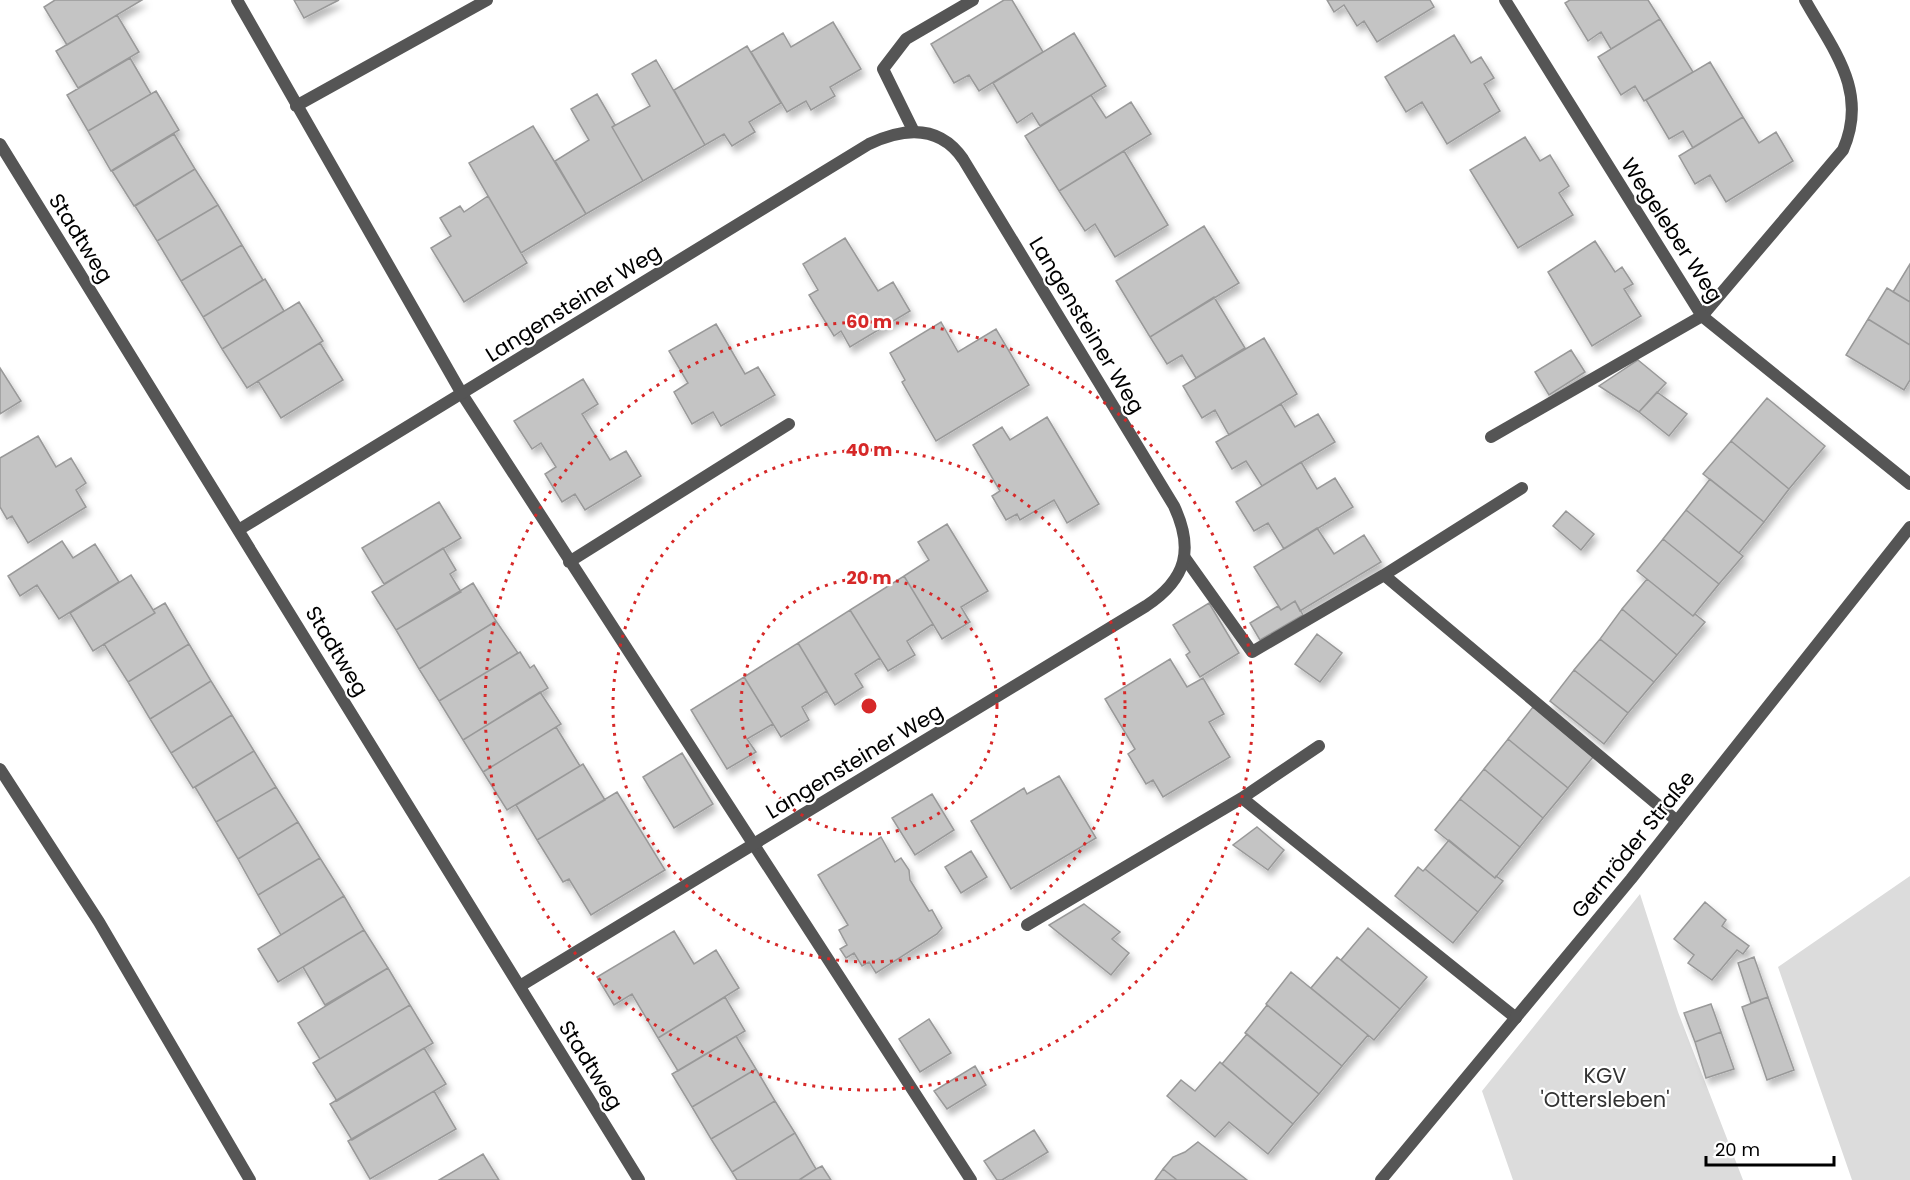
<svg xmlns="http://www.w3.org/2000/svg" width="1910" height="1180" font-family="Poppins,sans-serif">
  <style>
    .green { fill: #dcdcdc }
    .building { fill: #c4c4c4; stroke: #999; stroke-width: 1.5; filter: url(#shadow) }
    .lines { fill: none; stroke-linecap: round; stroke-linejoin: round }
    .lane { stroke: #555; stroke-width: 12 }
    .street { stroke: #555; stroke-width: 12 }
    .ring { fill: none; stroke: #d62828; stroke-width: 3; stroke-dasharray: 3 6 }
    .labels { text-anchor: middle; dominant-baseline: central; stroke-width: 4.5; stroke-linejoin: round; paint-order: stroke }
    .street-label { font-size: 21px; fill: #000; stroke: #fff }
    .park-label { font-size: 21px; fill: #333; stroke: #fff }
    .centre { fill: #d62828; stroke: #fff; stroke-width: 3 }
    .ring-label { font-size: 18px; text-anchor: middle; font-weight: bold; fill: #d62828; stroke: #fff; stroke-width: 4.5; stroke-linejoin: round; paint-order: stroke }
  </style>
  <defs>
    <filter id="shadow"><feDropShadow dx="3.5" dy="6" stdDeviation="3" flood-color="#0004"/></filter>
  </defs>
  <rect width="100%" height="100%" fill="#fff"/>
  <!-- green -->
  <path class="green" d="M1910,876V1180H1852L1778,967Z
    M1640,894L1678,1012L1743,1180H1513L1482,1091Z"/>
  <!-- building -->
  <path class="building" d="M55,0H142L67,45L44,7Z
    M294,0H339L304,18Z
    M1004,0H1012L1043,52L979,91L969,75L954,83L931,44Z
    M1327,0H1430L1434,7L1377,42L1364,21L1357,26L1344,5L1334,12Z
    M1570,0H1648L1660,19L1611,49L1601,32L1588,41L1565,3Z
    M117,15L139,52L78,88L56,51Z
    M1660,19L1693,72L1644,101L1635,86L1621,95L1598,57Z
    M833,22L861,69L830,87L835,96L811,110L806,101L787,112L751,52L783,33L791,47Z
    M1074,33L1106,86L1040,126L1032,113L1017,123L993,83Z
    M1454,35L1471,63L1481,57L1494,78L1484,84L1500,111L1447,144L1422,102L1406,112L1385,77Z
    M747,46L781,103L749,122L755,132L732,146L724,134L705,145L674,90Z
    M130,58L151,94L88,131L67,95Z
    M656,60L705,145L643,181L612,127L650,106L632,74Z
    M1710,62L1743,117L1693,148L1683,131L1669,139L1646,100Z
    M156,91L179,130L111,171L88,131Z
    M597,94L615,125L612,127L643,181L586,214L555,161L589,140L571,109Z
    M1091,95L1106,118L1131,102L1151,134L1059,191L1025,136Z
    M1743,117L1759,143L1776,132L1793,161L1726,202L1710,175L1695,184L1679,156Z
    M533,126L586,214L521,253L469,163Z
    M174,134L195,169L134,206L112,171Z
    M1525,137L1540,161L1550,155L1569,186L1559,193L1573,215L1518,248L1470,170Z
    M1124,151L1168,225L1115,257L1095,224L1085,231L1059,191Z
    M195,169L218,205L157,241L135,206Z
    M488,196L527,263L464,302L431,248L451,236L440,218L460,206L464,212Z
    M218,205L242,245L181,281L157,241Z
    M1204,226L1239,283L1150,337L1116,281Z
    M845,238L878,291L893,282L910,311L850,347L841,331L834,336L809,295L818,290L803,264Z
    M1595,241L1615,272L1622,267L1633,284L1624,289L1641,316L1592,346L1548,272Z
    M242,245L263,280L203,317L181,281Z
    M1910,264V302L1893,292Z
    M265,279L284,311L222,349L203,317Z
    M1887,288L1910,302V345L1868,319Z
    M1214,297L1245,348L1196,378L1182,355L1167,364L1150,337Z
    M299,302L323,341L247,388L222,349Z
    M1868,319L1910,345V380L1904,390L1846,355Z
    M941,322L958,352L996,329L1029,385L936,441L902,382L905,380L890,353Z
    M716,324L745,374L758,367L775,395L721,426L713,412L692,424L674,392L688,383L669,351Z
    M1264,338L1297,394L1229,435L1215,410L1202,418L1183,386Z
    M320,343L343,380L281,418L258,381Z
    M1571,350L1585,372L1549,395L1535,372Z
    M1638,360L1666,383L1639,412L1599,386Z
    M0,368L21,401L0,414Z
    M583,379L598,404L582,414L610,460L626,451L641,476L585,510L575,494L562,502L545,474L556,467L541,443L532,449L514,421Z
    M1657,392L1687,414L1669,436L1639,412Z
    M1767,398L1825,446L1789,489L1731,441Z
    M1281,404L1295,427L1318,414L1335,442L1262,486L1246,461L1232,469L1216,442Z
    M1047,417L1099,504L1067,523L1054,500L1020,520L1017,514L1006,520L992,496L1000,491L973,445L1002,427L1010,440Z
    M38,436L56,467L71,458L86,483L76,490L86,507L28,543L12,516L7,519L0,507V458Z
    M1731,441L1789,489L1764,522L1703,474Z
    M1301,462L1317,489L1335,478L1353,507L1284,549L1268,523L1254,531L1236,502Z
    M1710,479L1764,522L1739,553L1686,510Z
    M439,502L461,538L384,584L362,548Z
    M1686,510L1743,556L1719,584L1663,539Z
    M1566,511L1594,534L1581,550L1553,526Z
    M947,524L988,591L961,607L970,622L942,639L904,576L929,560L918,542Z
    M1317,528L1334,554L1364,535L1381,562L1300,611L1295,601L1281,610L1254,567Z
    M1663,539L1719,584L1693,616L1637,571Z
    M62,541L73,558L95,544L119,582L59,619L37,585L20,596L8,576Z
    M443,548L456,570L450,574L461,592L396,630L372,592Z
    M131,575L155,613L93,651L70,613Z
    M904,576L933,624L907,641L915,655L888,671L850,610Z
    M1647,579L1693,616L1695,614L1705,622L1677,655L1622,609Z
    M473,583L496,621L419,669L396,630Z
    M1295,601L1303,615L1260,640L1250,623L1278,606L1281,610Z
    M165,603L189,644L128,682L104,644L155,613L153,610Z
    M1209,603L1239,653L1200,677L1186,655L1190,652L1173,625Z
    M1622,609L1677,655L1654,682L1600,639Z
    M850,610L880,658L855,674L863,687L835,705L798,643Z
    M496,621L518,653L439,701L419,669Z
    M1317,634L1342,653L1320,682L1295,664Z
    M1600,639L1654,682L1628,713L1574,670Z
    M798,643L827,691L802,707L809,720L781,737L744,677Z
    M189,644L211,681L150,719L128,682Z
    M520,652L530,668L534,665L548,688L463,740L439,701Z
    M1170,659L1187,687L1203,678L1224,714L1209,722L1230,757L1163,797L1153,780L1146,784L1128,754L1135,749L1105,699Z
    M1574,670L1628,713L1604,744L1550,701Z
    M744,677L773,724L747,739L756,752L727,769L691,710Z
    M211,681L232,715L171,753L150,719Z
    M540,692L561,724L483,772L463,740Z
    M1533,707L1593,757L1568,788L1508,739Z
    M232,715L254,751L193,788L171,753Z
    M556,727L580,766L507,810L483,772Z
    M1508,739L1568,788L1543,818L1484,769Z
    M254,751L276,787L216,822L195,787Z
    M682,753L713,804L674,828L643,777Z
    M583,764L605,800L537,840L516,805Z
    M1484,769L1543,818L1520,847L1460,799Z
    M1059,776L1096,838L1011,889L971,821L1024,788L1027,794Z
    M276,787L298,822L238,859L216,822Z
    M617,792L665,870L591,915L569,879L563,882L537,840Z
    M932,794L954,830L915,855L892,818Z
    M1460,799L1520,847L1495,878L1435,830Z
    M298,822L320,858L258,895L238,859Z
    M1257,827L1284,850L1268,870L1233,845Z
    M881,837L895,862L901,858L909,870L910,880L929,911L932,910L942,928L937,934L876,973L869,962L862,966L854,953L846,958L840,949L847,945L839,930L848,925L818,875Z
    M1449,840L1495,878L1496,876L1503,881L1478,912L1425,869Z
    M971,851L987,877L961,893L945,867Z
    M320,858L344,896L281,935L258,895Z
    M1418,867L1423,871L1425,869L1478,912L1453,943L1395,896Z
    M344,896L364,930L278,982L258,949Z
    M1705,902L1726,920L1722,926L1749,946L1743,954L1737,950L1712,980L1688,963L1694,955L1674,939Z
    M1084,904L1120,932L1112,939L1129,953L1111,975L1049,925Z
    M1368,928L1427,977L1400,1009L1341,960Z
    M364,930L388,968L325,1005L303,967Z
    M674,931L694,964L716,950L739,988L658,1038L632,994L614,1005L597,977Z
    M1337,957L1400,1009L1374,1040L1311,988Z
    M1754,957L1768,997L1751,1003L1738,963Z
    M388,968L410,1005L320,1059L298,1023Z
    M1291,972L1368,1035L1342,1066L1266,1004Z
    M725,997L745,1031L678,1071L658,1038Z
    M1768,997L1794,1070L1767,1080L1742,1007Z
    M1711,1004L1721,1032L1695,1042L1684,1013Z
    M410,1005L433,1043L337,1101L313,1063Z
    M1267,1005L1342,1066L1319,1094L1245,1033Z
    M929,1019L951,1053L920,1072L899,1039Z
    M1721,1032L1734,1069L1706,1078L1695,1042Z
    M1247,1034L1319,1094L1293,1124L1222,1064Z
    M736,1036L756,1069L692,1107L672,1074Z
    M424,1048L446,1084L352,1140L330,1104Z
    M1220,1062L1293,1124L1268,1154L1229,1122L1215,1137L1167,1096L1181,1080L1195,1091Z
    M975,1066L986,1085L947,1109L934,1091Z
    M756,1069L775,1101L711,1139L692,1107Z
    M434,1091L456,1129L370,1179L348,1141Z
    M775,1101L795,1133L732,1172L711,1139Z
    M1034,1130L1048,1152L1002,1180H997L984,1161Z
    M795,1133L816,1169L799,1180H737L732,1172Z
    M1198,1142L1247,1180H1177L1163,1169L1173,1157L1185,1152Z
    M483,1154L499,1180H439Z
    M822,1166L831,1180H799L816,1169Z
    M1163,1169L1177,1180H1155Z"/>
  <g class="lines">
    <!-- lane -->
    <path class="lane" d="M237,0L462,394L971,1180
      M296,106L487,0
      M914,132L883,69L906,39L973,0
      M1491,437L1702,316L1843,150C1869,91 1833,50 1805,0
      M1185,558L1252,652L1384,575L1677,821
      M569,562L789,424
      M1384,575L1522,488
      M1319,746L1242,798L1516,1018
      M0,769L99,922L250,1180
      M1027,925L1242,798"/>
    <!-- street -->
    <path class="street" d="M1505,0L1702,316L1910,484
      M0,144L639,1180
      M240,529L869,144C903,128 939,124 963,159L1174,506C1194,549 1187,579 1146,606L520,986
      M1381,1180L1631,879L1910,527"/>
  </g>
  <!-- distance rings -->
  <g class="ring">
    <circle cx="869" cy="706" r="128"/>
    <circle cx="869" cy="706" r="256"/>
    <circle cx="869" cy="706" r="384"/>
  </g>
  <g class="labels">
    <!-- street labels -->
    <g class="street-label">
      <text transform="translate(1672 230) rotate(57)">Wegeleber Weg</text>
      <text transform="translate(81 238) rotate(58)">Stadtweg</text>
      <text transform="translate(573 303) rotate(-32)">Langensteiner Weg</text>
      <text transform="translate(1087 325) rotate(59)">Langensteiner Weg</text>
      <text transform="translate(337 651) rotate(59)">Stadtweg</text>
      <text transform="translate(854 761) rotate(-31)">Langensteiner Weg</text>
      <text transform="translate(1633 844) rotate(-51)">Gernröder Straße</text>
      <text transform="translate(591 1065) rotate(58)">Stadtweg</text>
    </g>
    <!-- park labels -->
    <g class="park-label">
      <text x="1605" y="1075">KGV<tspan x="1605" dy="24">'Ottersleben'</tspan></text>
    </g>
  </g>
  <circle cx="869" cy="706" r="9" class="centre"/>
  <g class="ring-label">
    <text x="869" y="328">60 m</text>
    <text x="869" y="456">40 m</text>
    <text x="869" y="584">20 m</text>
  </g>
  <!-- scale -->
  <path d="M1706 1156v9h128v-9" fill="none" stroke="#000000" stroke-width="3"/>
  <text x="1715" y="1156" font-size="18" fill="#000000" stroke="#ffffff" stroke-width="4.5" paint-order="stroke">20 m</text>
</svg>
